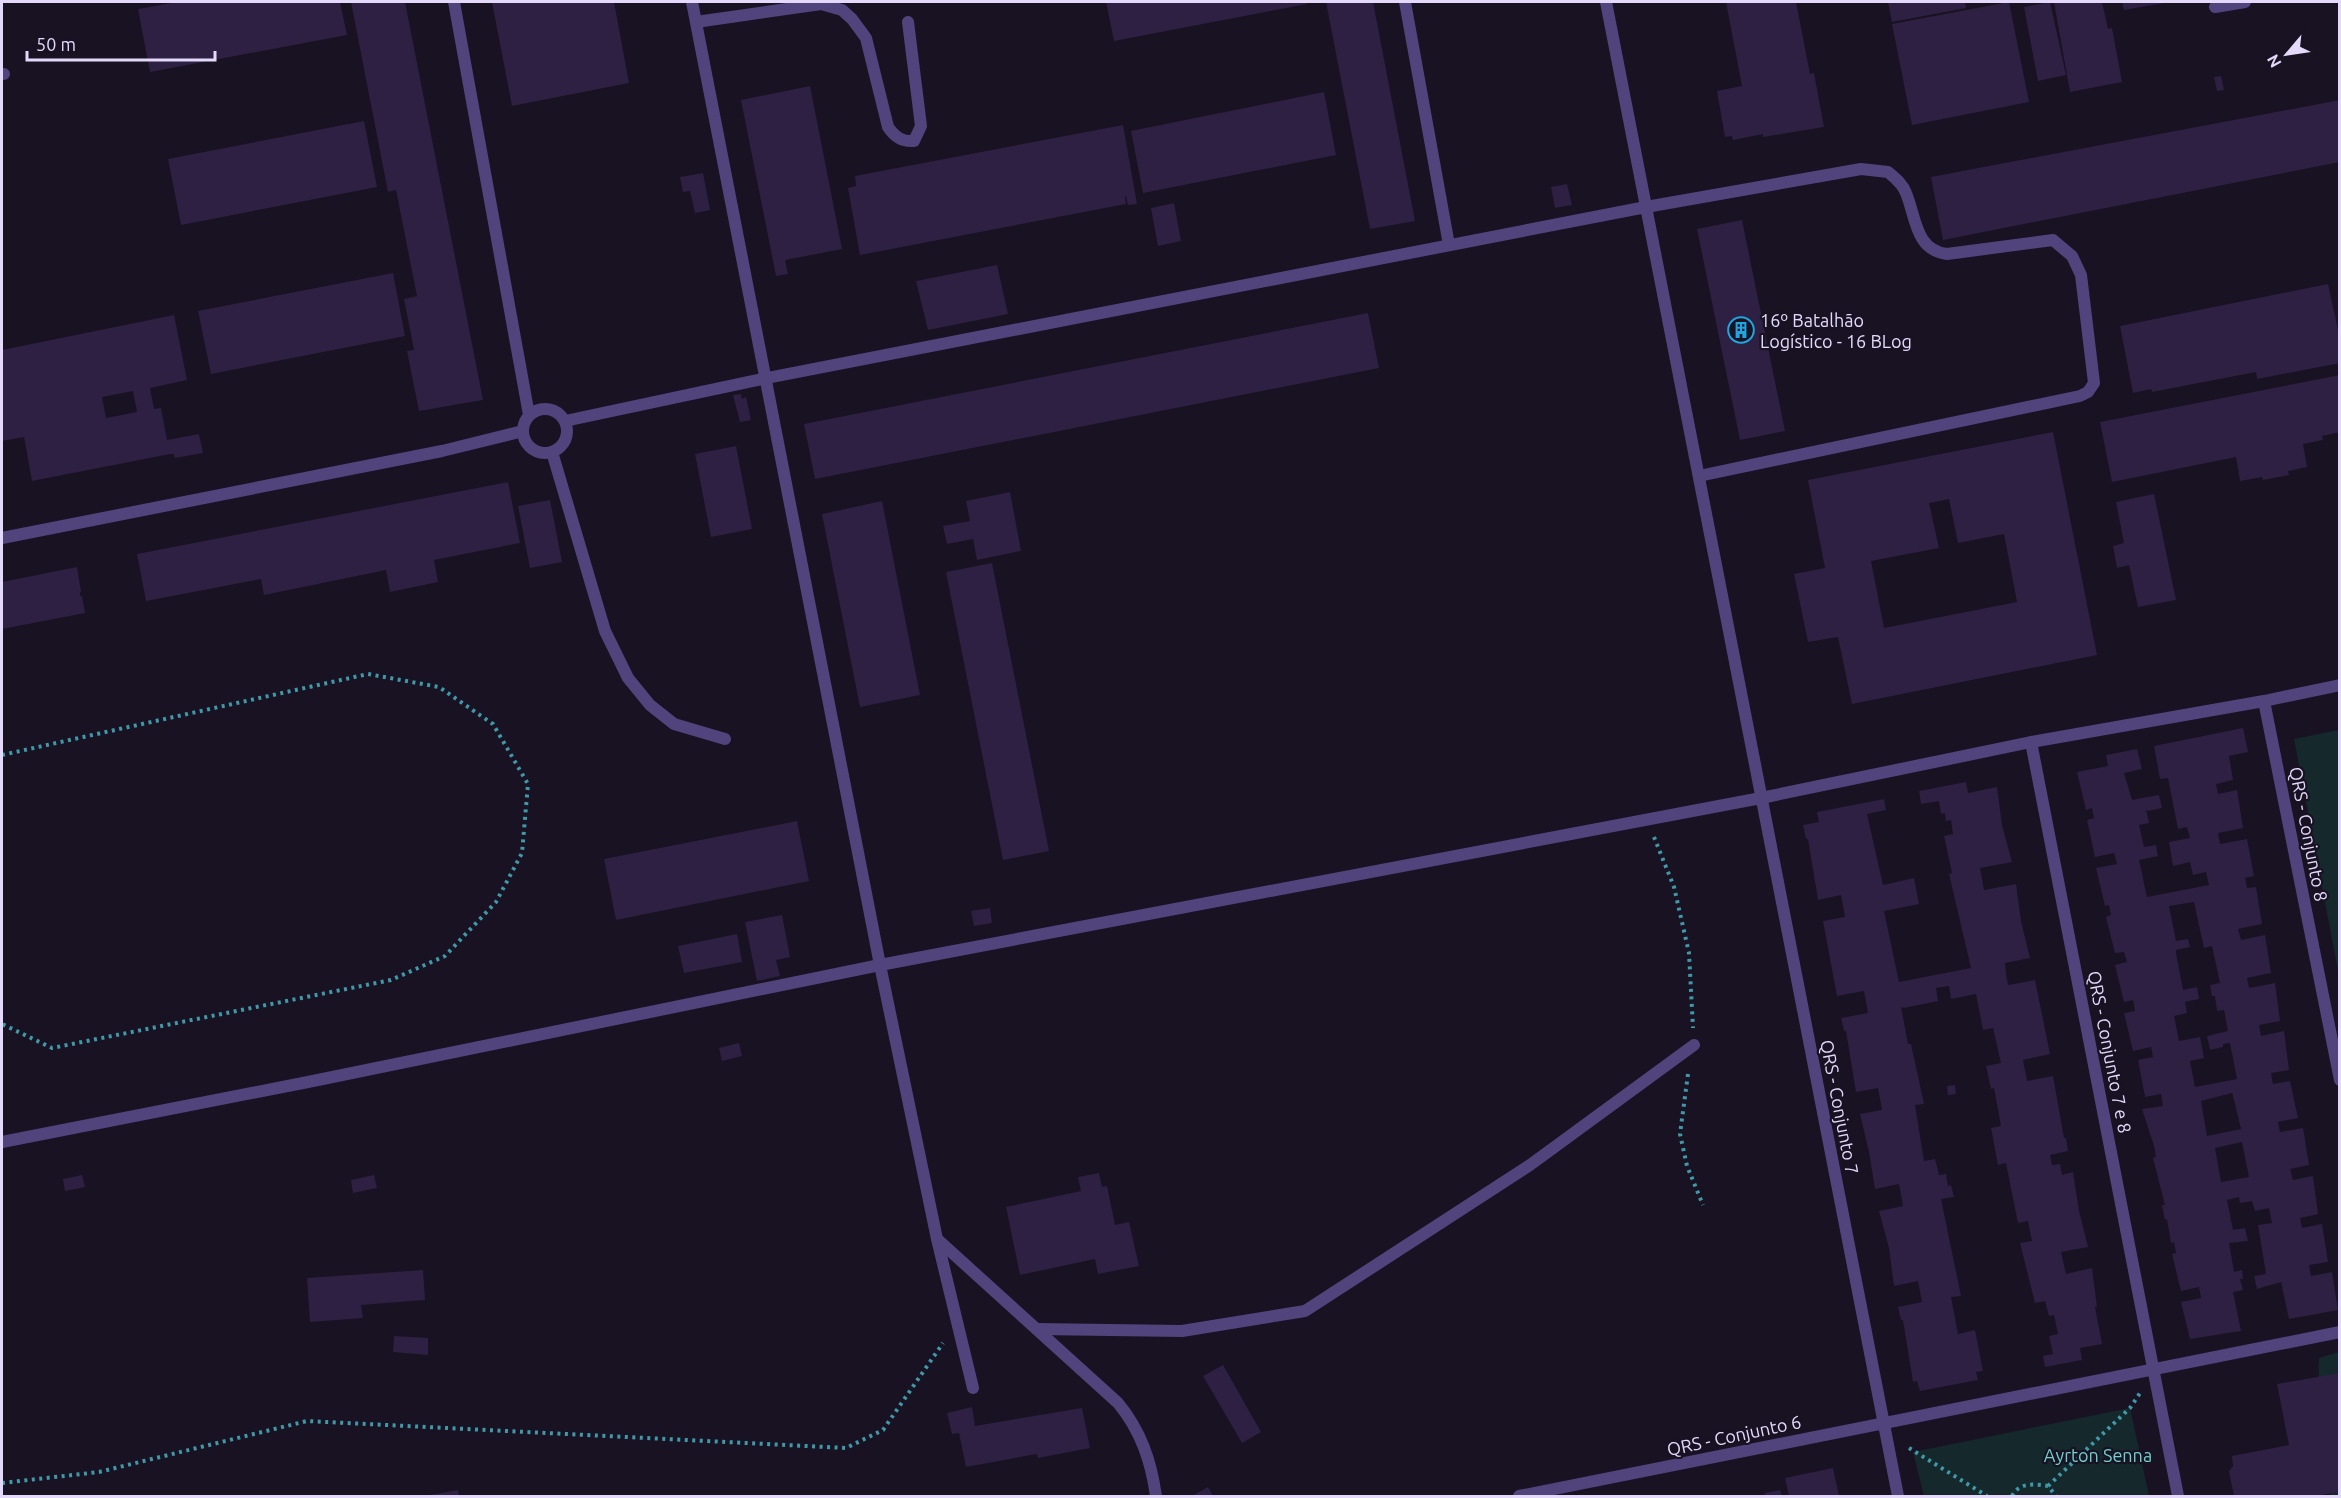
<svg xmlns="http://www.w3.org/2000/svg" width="2341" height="1498" font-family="Ubuntu,sans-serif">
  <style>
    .green { fill: #15292d }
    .building { fill: #2e2042; fill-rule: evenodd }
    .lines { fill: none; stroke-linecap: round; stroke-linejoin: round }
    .path { stroke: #3f99a8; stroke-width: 4; stroke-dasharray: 3 4.5; stroke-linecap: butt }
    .service { stroke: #51437c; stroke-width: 12 }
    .minor { stroke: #51437c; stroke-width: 12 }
    .labels { text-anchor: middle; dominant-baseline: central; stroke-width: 4.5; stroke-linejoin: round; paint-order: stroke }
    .poi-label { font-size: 18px; fill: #e4d9fa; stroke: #181223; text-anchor: start }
    .street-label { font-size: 18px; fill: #e4d9fa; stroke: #181223 }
    .park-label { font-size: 18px; fill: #6ed1cd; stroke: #181223 }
  </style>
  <rect width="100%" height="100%" fill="#181223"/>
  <!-- green -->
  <path class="green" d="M2339,730H2340L2339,976L2294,739Z
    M2339,1352V1496H2331L2317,1433L2319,1358Z
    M2130,1408L2149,1496H1924L1913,1452Z"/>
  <!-- building -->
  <path class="building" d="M177,2H340L347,35L150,72L138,9Z
    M351,2H405L483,400L419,411L407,351L414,350L404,299L417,296L396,190L388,192Z
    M492,2H614L629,83L512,106Z
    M1106,2H1306L1307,4L1114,41Z
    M1326,2H1373L1415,221L1370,229Z
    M1726,2H1796L1810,74L1814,73L1824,127L1763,137V134L1733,140L1732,136L1725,137L1717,91L1742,86Z
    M1888,2H1965L1966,8L1892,22Z
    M2009,2L2029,102L1912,125L1892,24Z
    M2050,2L2066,75L2038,81L2024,7Z
    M2054,2H2102L2108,29L2112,28L2122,82L2070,92Z
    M2122,2H2164V3L2124,10Z
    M2221,76L2224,90L2217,91L2214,77Z
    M810,86L842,249L785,260L788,274L776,276L741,100Z
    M1324,92L1336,155L1143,193L1131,131Z
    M2340,100V162L1943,240L1931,177Z
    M364,121L377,187L181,225L168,159Z
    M1123,125L1137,204L1128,205L1126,196H1125L1126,204L860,255L848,188L856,186L855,176Z
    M703,173L710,210L695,213L690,191L683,192L680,177Z
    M1567,184L1572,205L1555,208L1551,187Z
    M1174,203L1181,241L1158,246L1151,208Z
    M1742,220L1785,431L1740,440L1697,229Z
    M997,265L1008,314L928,330L916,281Z
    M393,273L405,336L211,374L198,311Z
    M2328,284L2340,339V363L2257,379L2256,372L2152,392L2151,389L2133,393L2120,326Z
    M1368,313L1379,368L815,479L804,424Z
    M174,315L187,380L150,388L154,409L161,408L167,440L199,434L203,453L175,458L174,454H170L32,481L24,437L2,441V350ZM133,391L137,412L106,418L102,397Z
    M2340,375V432L2322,436L2323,440L2303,444L2307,467L2288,471L2289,475L2263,480L2262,477L2240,481L2236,457L2112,482L2100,422Z
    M741,394L742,399L746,397L751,420L740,422L733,395Z
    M2053,432L2097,655L1852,704L1838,637L1808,642L1794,574L1825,568L1808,480ZM1949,499L1958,543L2004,534L2017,602L1884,628L1871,561L1939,548L1929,503Z
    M736,446L752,529L711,537L695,454Z
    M508,482L520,543L434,560L438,582L390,592L386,570L264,595L261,579L146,601L137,554Z
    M1010,492L1021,551L977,560L973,539L947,544L943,526L970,521L966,501Z
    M2154,494L2176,600L2138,607L2129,565L2117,568L2113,546L2124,543L2116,502Z
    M550,500L562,562L530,568L518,506Z
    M882,501L920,695L860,707L822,514Z
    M992,563L1049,851L1003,860L946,572Z
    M77,567L81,592H80V596H82L85,613L2,629V582Z
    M2243,728L2248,752L2229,756L2233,780L2216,784L2218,794L2237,790L2243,828L2218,833L2220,844L2247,839L2254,876L2245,878L2247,888L2256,887L2262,924L2238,929L2241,940L2265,935L2271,973L2247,978L2249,988L2275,983L2280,1021L2259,1025L2261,1036L2284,1031L2289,1070L2271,1073L2273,1084L2290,1081L2298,1118L2278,1122L2280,1132L2303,1128L2309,1165L2290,1169L2293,1180L2313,1176L2318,1214L2300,1218L2302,1228L2322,1224L2328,1262L2309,1265L2311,1276L2332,1272L2338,1310L2289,1319L2281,1282L2257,1289L2254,1276L2266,1274L2258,1225L2272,1223L2269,1208L2255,1211L2252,1201L2240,1203L2239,1197L2227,1200L2233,1230L2245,1228L2248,1241L2229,1243L2234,1272L2242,1270L2243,1279H2240L2243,1290L2233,1292L2241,1331L2190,1339L2181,1302L2201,1298L2199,1287L2181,1291L2172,1254L2176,1253L2174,1242L2171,1243L2167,1219L2165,1220L2162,1205H2165L2153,1158L2156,1157L2154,1146L2142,1109L2163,1106L2161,1094L2145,1097L2138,1060L2153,1057L2151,1047L2133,1051L2124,1013L2135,1011L2133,1000L2124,1002L2115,965L2127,962L2124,952L2115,953L2106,917L2111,915L2109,905L2105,906L2096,868L2117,864L2114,853L2095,857L2087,820L2094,818L2092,808L2086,810L2077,772L2108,766L2106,755L2137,749L2142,769L2124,773L2132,800L2159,795L2162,808L2148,811L2146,809L2149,823L2139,825L2144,847L2156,845L2158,856L2139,860L2147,897L2209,885L2206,872L2193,875L2190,862L2173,866L2169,842L2190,838L2187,827L2178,829L2168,778L2160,779L2154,746ZM2194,902L2204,948L2212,946L2220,983L2210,985L2212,996H2215L2217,1011L2224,1010L2228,1031L2207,1036L2210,1050L2223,1047V1044L2230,1043L2237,1079L2195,1087L2190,1061L2204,1058L2200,1037L2179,1041L2174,1016L2187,1013L2185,1002L2199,999L2197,987L2183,990L2176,953V950L2190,947L2188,939L2176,941L2169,906ZM2232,1092L2241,1129L2207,1136L2201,1101L2232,1093ZM2242,1142L2249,1177L2221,1182L2215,1148Z
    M1966,782L1968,793L1997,787L2002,825L2012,862L1980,868L1984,890L2016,884L2021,921L2030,958L2005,963L2006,974L2008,985L2035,980L2050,1054L2023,1060L2027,1081L2053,1076L2064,1138H2066L2068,1151L2050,1155L2052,1165L2060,1164L2062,1175L2073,1172L2079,1211L2088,1247L2061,1252L2066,1274L2092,1268L2097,1307H2095L2102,1344L2080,1348L2082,1360L2045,1367L2043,1356L2053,1354L2049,1336L2058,1334L2054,1315L2049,1316L2045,1301L2035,1303L2020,1243L2032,1241L2028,1221L2018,1223L2006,1163L1998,1165L1991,1128L2001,1126L1994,1088L1991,1089L1986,1066L2001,1063L1993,1028L1983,1030L1976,994L1951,999L1949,986L1936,988L1938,1001L1904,1008L1901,1007L1908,1044H1911L1924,1104L1915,1105L1924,1161L1935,1159L1939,1175L1946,1174L1948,1186L1951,1185L1954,1197L1941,1199L1961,1296L1951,1297L1958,1334L1975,1330L1983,1371L1976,1372L1978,1380L1920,1391L1917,1381L1913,1382L1903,1320H1901L1898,1307L1922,1302L1918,1281L1894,1286L1889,1248L1879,1211L1903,1206L1899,1184L1875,1189L1869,1152L1860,1114L1882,1110L1878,1088L1856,1092L1846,1031H1844L1841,1018L1868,1013L1864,991L1837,996L1823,921L1845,917L1841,895L1818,900L1808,839H1806L1803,825L1819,822L1817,812L1884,799L1886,810L1867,814L1883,885L1914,878L1919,904L1884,911L1899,982L1971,968L1949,874L1952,873L1944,836L1953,834L1951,820L1946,821L1945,813L1941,814L1939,801L1921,804L1919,791Z
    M797,821L809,881L616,920L604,859Z
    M990,908L992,923L974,926L971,911Z
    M782,915L790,957L776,960L780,976L757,981L745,922Z
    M737,934L742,962L684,973L678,946Z
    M739,1043L742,1056L722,1061L719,1048Z
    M1955,1085L1956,1094L1948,1095L1947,1086Z
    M1099,1173L1102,1187L1107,1186L1115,1225L1129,1222L1139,1266L1098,1274L1095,1259L1020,1275L1006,1207L1081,1191L1078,1177Z
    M82,1175L85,1187L65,1191L63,1179Z
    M374,1175L377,1188L353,1193L351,1180Z
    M423,1270L425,1300L361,1305L363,1318L310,1322L307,1278Z
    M394,1336L428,1338V1355L393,1352Z
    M1223,1365L1261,1432L1242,1443L1203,1376Z
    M2340,1373V1492L2315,1496H2234L2229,1471L2233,1466L2232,1456L2289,1445L2277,1384Z
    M972,1407L975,1426L1082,1408L1090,1448L1038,1458L1037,1454L1031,1455L966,1467L959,1433L952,1434L947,1413Z
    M1833,1468L1839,1496H1789L1785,1478Z
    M1208,1487L1213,1496H1192Z
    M458,1490L459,1496H430V1495Z
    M1780,1490L1782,1496H1765V1493Z"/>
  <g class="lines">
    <!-- path -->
    <path class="path" d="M2,755L368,674L439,687L493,724L528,784L522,853L496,902L445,956L391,980L52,1048L2,1024
      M1654,837L1674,887L1689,953L1693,1028
      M1688,1074L1680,1134L1687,1166L1703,1205
      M1909,1448L1987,1496
      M2,1483L99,1472L307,1421L846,1448L883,1430L943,1343
      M2048,1486L2130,1408L2140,1393
      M2012,1496C2019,1482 2035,1484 2048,1486L2056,1496"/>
    <!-- service -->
    <path class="service" d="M2215,7L2245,2
      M696,22L821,4L842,10L852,19L866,38L888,127C895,137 902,142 914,141L921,126L908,22
      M2,74H4
      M1646,207L1861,169L1888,172C1895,178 1903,184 1906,193C1916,217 1915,250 1947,254L2053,240L2072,256L2081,275L2094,383L2088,392L2080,396L1699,476
      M552,452L605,631L628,678L650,705L674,724L725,739
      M1037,1329L1182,1331L1305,1311L1530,1165L1694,1045"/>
    <!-- minor -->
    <path class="minor" d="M454,2L529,415
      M692,2L880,965L937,1239L973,1388
      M1405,2L1449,245
      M1606,2L1898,1496
      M523 431a22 22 0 1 1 44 0a22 22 0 1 1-44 0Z
      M565,421L767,378L1646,207
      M2,538L442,451L523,431
      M2264,701L2340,1080
      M2031,742L2178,1496
      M2,1142L308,1082L880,965L1761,798L2031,742L2264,701L2340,685
      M937,1239L1118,1403C1141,1431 1151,1461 1156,1496
      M1519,1496L2340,1332"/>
  </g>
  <!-- icons -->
  <defs>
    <g id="building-ring" transform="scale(1.35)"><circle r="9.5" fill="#181223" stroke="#1da6e2" stroke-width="1.5"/><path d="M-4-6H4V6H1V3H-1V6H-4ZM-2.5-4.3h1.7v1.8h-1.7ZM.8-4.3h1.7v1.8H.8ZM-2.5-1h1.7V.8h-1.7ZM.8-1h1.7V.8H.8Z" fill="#1da6e2"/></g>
  </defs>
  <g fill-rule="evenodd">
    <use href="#building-ring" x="1741" y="330"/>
  </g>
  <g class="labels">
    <!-- poi labels -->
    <g class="poi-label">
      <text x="1760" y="320">16º Batalhão<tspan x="1760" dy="21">Logístico - 16 BLog</tspan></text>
    </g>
    <!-- street labels -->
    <g class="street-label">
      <text transform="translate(2309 834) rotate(79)">QRS - Conjunto 8</text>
      <text transform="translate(2110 1052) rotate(79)">QRS - Conjunto 7 e 8</text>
      <text transform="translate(1840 1107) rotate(79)">QRS - Conjunto 7</text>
      <text transform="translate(1734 1435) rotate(-12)">QRS - Conjunto 6</text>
    </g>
    <!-- park labels -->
    <g class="park-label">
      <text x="2098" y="1455">Ayrton Senna</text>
    </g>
  </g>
  <!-- border -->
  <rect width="2341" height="1498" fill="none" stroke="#e4d9fa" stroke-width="6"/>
  <!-- north arrow -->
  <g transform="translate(2287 54) rotate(241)" stroke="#181223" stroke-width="4.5" paint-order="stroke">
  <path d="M0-4.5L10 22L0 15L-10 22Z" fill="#e4d9fa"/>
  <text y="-9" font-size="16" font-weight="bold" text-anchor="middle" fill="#e4d9fa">N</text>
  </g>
  <!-- scale -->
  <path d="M27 51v9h188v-9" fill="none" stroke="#e4d9fa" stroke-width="3"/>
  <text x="36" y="51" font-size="18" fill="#e4d9fa" stroke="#181223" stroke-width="4.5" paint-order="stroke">50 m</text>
</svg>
